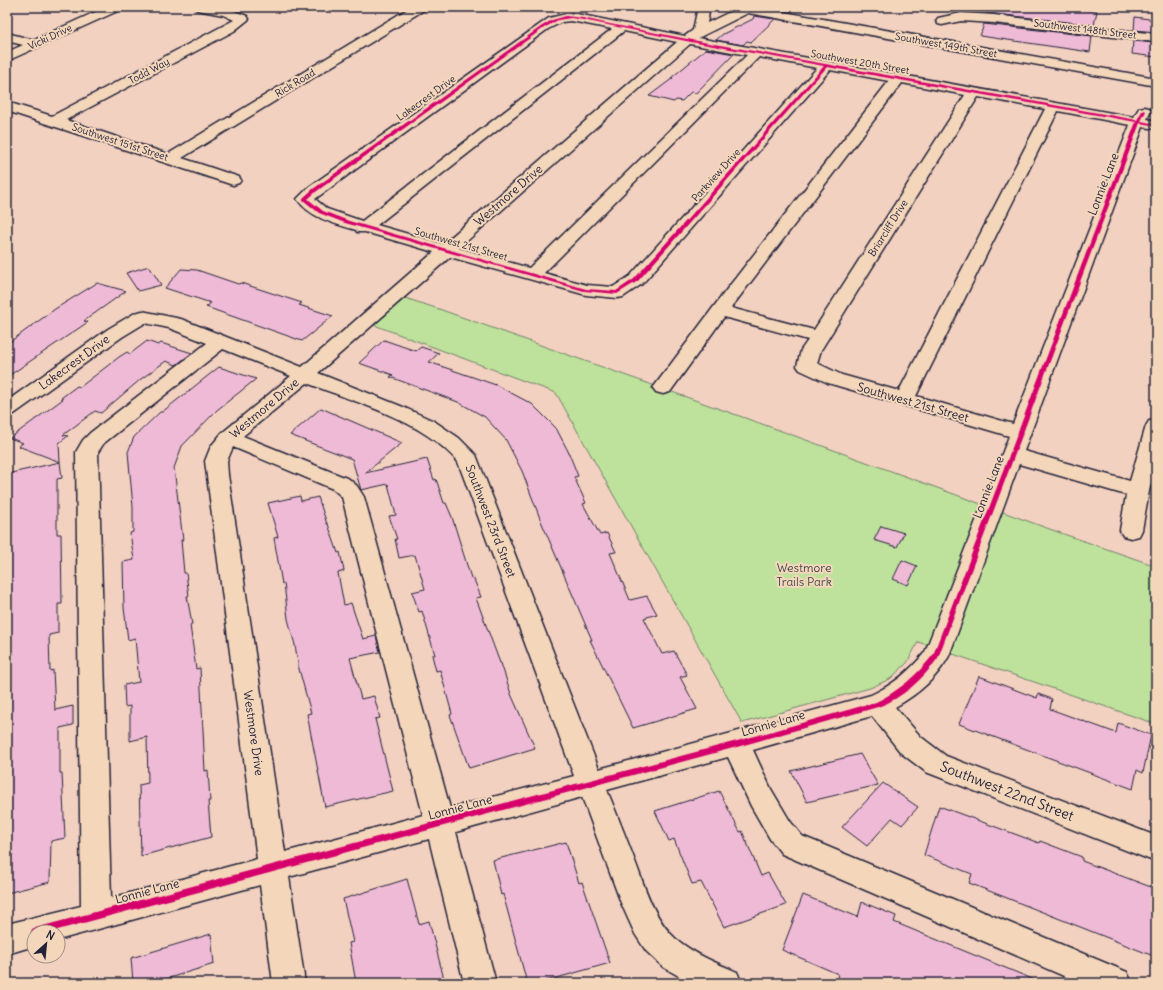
<svg xmlns="http://www.w3.org/2000/svg" width="1163" height="990" font-family="Delius,sans-serif">
  <style>
    .green { fill: #bee19b; stroke: #70826b }
    .building { fill: #efbad6; stroke: #22223b }
    .lines { fill: none; stroke-linecap: round; stroke-linejoin: round }
    .minor-casing { stroke: #22223b; stroke-width: 3 }
    .minor { fill: #f4d7ba; fill-rule: evenodd }
    .cycleway-casing { stroke: #f4d7ba; stroke-width: 2 }
    .cycleway { fill: #d6006c; fill-rule: evenodd }
    .labels { text-anchor: middle; dominant-baseline: central; stroke-width: 4; stroke-linejoin: round; paint-order: stroke }
    .far-street-label { font-size: 10px; fill: #22223b; stroke: #f4d7ba }
    .street-label { font-size: 12px; fill: #22223b; stroke: #f4d7ba }
    .park-label { font-size: 12px; fill: #41484e; stroke: #f4d7ba }
    .near-street-label { font-size: 14px; fill: #22223b; stroke: #f4d7ba }
  </style>
  <rect width="100%" height="100%" fill="#f3d1c0"/>
  <filter id="ink" filterUnits="userSpaceOnUse"><feTurbulence type="fractalNoise" baseFrequency=".025" numOctaves="2"/><feDisplacementMap in="SourceGraphic" scale="8" xChannelSelector="R" yChannelSelector="G"/><feConvolveMatrix kernelMatrix="1 2 1 2 8 2 1 2 1" color-interpolation-filters="sRGB"/></filter>
  <g filter="url(#ink)">
    <!-- green -->
    <path class="green" d="M405,298L439,309L776,429L1055,531L1156,566V724L918,642L907,663L890,679L870,688L742,723L556,393L374,325Z"/>
    <!-- building -->
    <path class="building" d="M989,7H1057L1097,11L1094,25L987,13Z
      M754,16L775,19L751,42L747,41L743,45L716,40L723,34L753,19Z
      M1135,17L1156,20V32L1134,30Z
      M984,24L1092,36L1090,52L980,36Z
      M1133,41L1156,43V57L1132,54Z
      M706,49L734,54L696,93L691,92L682,101L676,100L674,102L649,96L673,78H671Z
      M149,266L161,285L138,291L126,273Z
      M181,269L197,270L238,284L241,283L302,303L299,305L333,316L302,341L206,307L211,303L165,288Z
      M97,283L126,291L84,321L88,322L7,377V344L55,309Z
      M384,340L416,351L421,347L439,353L429,362L496,385L532,404L556,428L568,451L578,476L574,477L586,503L583,504L600,535L607,533L616,552L610,553L630,600L647,596L657,614L644,618L662,654L674,651L687,675L680,677L697,709L633,728L590,640H592L541,521L522,471L506,440L485,417L458,402L390,377L393,375L359,363Z
      M147,341L158,345L161,343L192,353L176,365L166,361L141,379L101,413L95,411L63,435L68,436L59,443L60,462L18,446L23,443L10,438L63,399L61,398L77,386L80,387L119,357L127,352L130,354Z
      M219,367L256,379L217,410L182,446L174,468L183,540H181L184,573H186L189,596H187L192,624L190,625L196,669L200,668L205,771L208,770L210,801H208L211,837L141,856L139,785L148,783L147,737L130,741V706L125,707L124,685L139,682L135,638L128,640L124,608L123,562L134,560L130,533L133,532V507L128,452L134,437L160,412H162Z
      M321,408L402,443L365,473L427,459L434,480L436,479L444,503H446L452,517L471,578L473,577L481,597L476,598L500,663H501L511,694L535,748L469,768L450,715L452,714L440,670L436,671L432,655H435L422,611L419,612L412,592L425,589L415,555L399,558L395,539H397L389,516L396,515L388,484L361,490L352,459L290,435Z
      M60,462L62,478L57,479V534H61L62,604H58V633L49,635L50,671L53,670L55,710L73,706V725L60,728V773H62L65,838L51,841L50,882L7,893V474Z
      M300,496L301,501L318,497L327,524H328L338,553L340,552L344,571L338,573L344,605L351,603L363,639L376,636L380,652L350,658L361,699L374,696L380,718L375,719L393,791L325,807L307,714L311,713L299,669L295,645L288,619L284,583L282,584L274,538L278,537L268,503Z
      M881,526L904,533L897,547L874,540Z
      M902,560L917,566L908,585L893,579Z
      M979,676L1037,698L1038,694L1052,699L1050,709L1116,733L1118,723L1151,735L1143,773L1137,770L1133,789L959,724Z
      M860,754L878,785L807,802L791,771Z
      M883,783L918,807L902,825L892,818L867,846L842,827Z
      M719,791L740,832L742,831L761,876L768,873L786,905L724,927L701,882L692,884L674,839L669,841L655,811Z
      M939,806L1039,843L1040,841L1082,857V861L1156,889V957L969,883L972,874L924,855Z
      M566,842L579,883L582,882L610,963L539,983H527L503,894L501,895L493,860Z
      M407,879L419,924L429,921L445,983H356L349,943L353,942L343,899Z
      M803,895L858,917L862,902L896,916L894,922L1042,983H848L837,978L838,974L782,950Z
      M211,934L214,964L153,983H133L131,958Z"/>
    <g class="lines">
      <!-- minor casing -->
      <g class="minor-casing">
        <path id="minor" d="M106,7H122L120,10L7,61V52L23,45L7,41V33L34,40Z
          M195,7H219L230,9L247,16L249,19L234,31L66,120L168,154L411,7H426L424,10L182,158L239,177L241,180L239,183L233,185L7,111V102L52,116L234,20L223,15L197,10Z
          M698,7H710L707,23L734,10L729,7H756L1156,78V86L748,13L698,38L1134,117L1139,108L1144,107L1149,108L1151,111L1147,119L1156,121V129L1143,127L1024,451L1130,481L1146,426L1149,421L1156,420V465L1149,491L1142,530L1139,536L1131,538L1123,536L1120,530L1126,495L1019,464L949,656C937,678 917,695 895,707L921,737L946,756L1156,836V862L926,772L901,753L872,716L753,750L771,789L790,821L802,836L1127,972L1132,983H1080L782,854L770,839L751,806L728,757L607,790C617,814 626,838 635,861C645,888 654,919 676,939C694,954 716,963 737,972L742,983H691L663,967L646,951L635,934L621,903L582,797L456,832L496,983H464L429,839L289,877L305,983H273L260,885L58,940V932H34V946L7,954V924L81,906L76,452L83,440L90,433L207,343L169,328L145,323L122,337L14,414L7,416V401L108,329L135,313L142,311L181,319L302,367L434,252L365,232H357L356,230C335,224 310,218 297,199L309,187L549,18L566,14H577L685,36L693,30ZM571,21L612,29L362,221L327,209L315,199L548,29L562,22ZM624,31L677,42L443,244L377,225ZM690,44L747,55L529,268L459,248ZM759,57L817,68L630,276L613,287L587,285L544,273ZM830,70L889,81L727,289L653,388L656,392L663,394L670,392L724,317L808,340L801,350L797,366L800,370L828,383L1009,436L925,652C910,671 893,685 871,695L599,769L476,455L459,438L434,421L403,407L318,373L450,257L586,295L617,298L623,297L642,284ZM902,83L965,95L814,330L731,308ZM978,97L1045,109L899,391L842,375L817,363L821,350ZM1058,111L1130,125L1013,424L916,396ZM223,349L291,376L222,433L211,446L205,461L257,859L111,898L98,452L104,443ZM307,383C357,403 422,420 458,462L574,776L450,808L364,497L357,486L349,479L243,436ZM233,447L333,489L342,497L423,815L285,852L228,475L227,461Z
          M961,13L994,15L1156,34V42L994,23L961,21L942,25L938,24L936,21L938,18Z"/>
      </g>
      <!-- minor -->
      <use href="#minor" class="minor"/>
      <!-- cycleway casing -->
      <g class="cycleway-casing">
        <path id="cycleway" d="M566,16L583,18L605,23L703,42L1137,120L1142,111L1144,110L1146,111L1141,121L1156,124V126L1140,123L938,658C923,679 903,698 878,707L737,747L50,932H34V936L32,935L31,932L32,929L35,928L737,741L876,702C899,691 917,675 933,655L1136,122L827,67L638,281L617,294L584,291L345,223L319,213L303,200V198L313,189L542,26L552,20ZM571,18L583,20L691,42L824,66L634,279L616,291L586,289L349,221L323,211L308,199L317,191L544,28L558,20Z"/>
      </g>
      <!-- cycleway -->
      <use href="#cycleway" class="cycleway"/>
    </g>
  </g>
  <g class="labels">
    <!-- far-street labels -->
    <g class="far-street-label">
      <text transform="translate(1085 29) rotate(7)">Southwest 148th Street</text>
      <text transform="translate(50 37) rotate(-25)">Vicki Drive</text>
      <text transform="translate(946 45) rotate(10)">Southwest 149th Street</text>
      <text transform="translate(860 62) rotate(10)">Southwest 20th Street</text>
      <text transform="translate(149 71) rotate(-28)">Todd Way</text>
      <text transform="translate(295 83) rotate(-31)">Rick Road</text>
      <text transform="translate(426 98) rotate(-36)">Lakecrest Drive</text>
      <text transform="translate(120 142) rotate(18)">Southwest 151st Street</text>
      <text transform="translate(716 175) rotate(-48)">Parkview Drive</text>
      <text transform="translate(888 228) rotate(-58)">Briarcliff Drive</text>
      <text transform="translate(461 244) rotate(16)">Southwest 21st Street</text>
    </g>
    <!-- street labels -->
    <g class="street-label">
      <text transform="translate(1103 184) rotate(-69)">Lonnie Lane</text>
      <text transform="translate(508 195) rotate(-41)">Westmore Drive</text>
      <text transform="translate(74 362) rotate(-36)">Lakecrest Drive</text>
      <text transform="translate(913 402) rotate(16)">Southwest 21st Street</text>
      <text transform="translate(264 408) rotate(-40)">Westmore Drive</text>
      <text transform="translate(988 487) rotate(-69)">Lonnie Lane</text>
      <text transform="translate(491 521) rotate(69)">Southwest 23rd Street</text>
      <text transform="translate(773 723) rotate(-16)">Lonnie Lane</text>
      <text transform="translate(254 733) rotate(82)">Westmore Drive</text>
      <text transform="translate(460 807) rotate(-15)">Lonnie Lane</text>
      <text transform="translate(147 891) rotate(-15)">Lonnie Lane</text>
    </g>
    <!-- park labels -->
    <g class="park-label">
      <text x="804" y="567">Westmore<tspan x="804" dy="14">Trails Park</tspan></text>
    </g>
    <!-- near-street labels -->
    <g class="near-street-label">
      <text transform="translate(1007 791) rotate(21)">Southwest 22nd Street</text>
    </g>
  </g>
  <!-- margin -->
  <rect width="1163" height="990" fill="none" stroke="#f4d7ba" stroke-width="24"/>
  <rect x="12" y="12" width="1139" height="966" fill="none" stroke="#22223b" stroke-width="1.5" filter="url(#ink)"/>
  <!-- north arrow -->
  <g transform="translate(46 944) rotate(27)"><circle r="19" fill="#f4d7ba" stroke="#a08f87"/>
  <path d="M0-3L7 15L0 10L-7 15Z" fill="#22223b"/>
  <text y="-6" font-size="11" font-weight="bold" text-anchor="middle" fill="#22223b">N</text>
  </g>
</svg>
